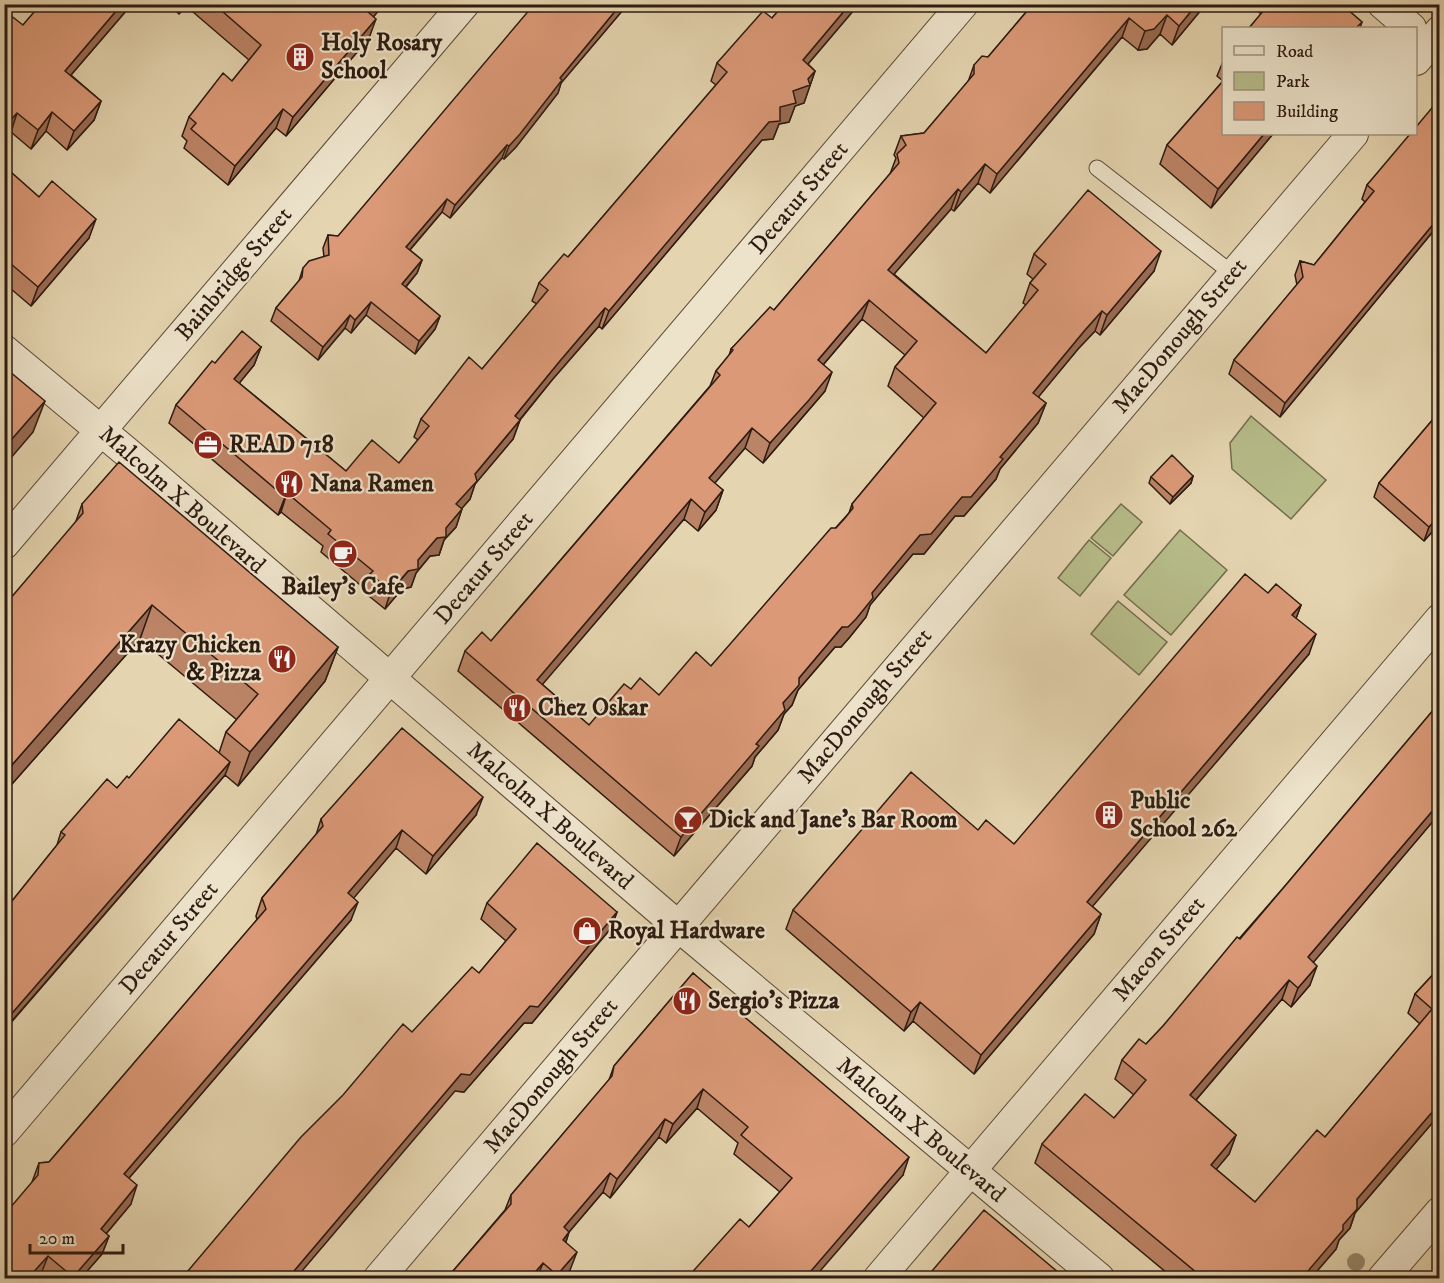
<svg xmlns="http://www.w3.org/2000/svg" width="1444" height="1283" font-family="'IM FELL DW Pica',serif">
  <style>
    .green { fill: #b6bc89; stroke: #726c4d; stroke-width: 1.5 }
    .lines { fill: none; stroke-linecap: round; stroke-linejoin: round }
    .service-casing { stroke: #5b4938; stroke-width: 17 }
    .minor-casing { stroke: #5b4938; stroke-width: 32 }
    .service { stroke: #ede3cb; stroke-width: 15 }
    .minor { stroke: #ede3cb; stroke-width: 30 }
    .tree { fill: #96896c }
    .wall { fill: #bc8466; stroke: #2d1b11; stroke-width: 1.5; fill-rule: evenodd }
    .shaded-wall { fill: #996b53; stroke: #2d1b11; stroke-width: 1.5 }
    .building { fill: #db9977; stroke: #2d1b11; stroke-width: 1.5; fill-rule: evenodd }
    .labels { text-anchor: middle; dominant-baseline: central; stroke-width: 4.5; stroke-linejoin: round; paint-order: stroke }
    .poi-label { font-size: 24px; font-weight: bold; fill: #2d1b11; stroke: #ede3cb; text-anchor: start }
    .street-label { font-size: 24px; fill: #2d1b11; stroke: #ede3cb }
  </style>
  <rect width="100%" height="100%" fill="#e4d4af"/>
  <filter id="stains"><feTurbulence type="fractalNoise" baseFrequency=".00333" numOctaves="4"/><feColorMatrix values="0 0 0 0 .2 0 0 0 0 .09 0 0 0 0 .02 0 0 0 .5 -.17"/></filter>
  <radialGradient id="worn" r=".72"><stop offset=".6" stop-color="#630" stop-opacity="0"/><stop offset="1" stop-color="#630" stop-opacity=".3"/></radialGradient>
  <!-- green -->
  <path class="green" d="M1251,416L1326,480L1291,519L1232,469L1230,443Z
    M1121,504L1142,522L1113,556L1091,538Z
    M1180,530L1227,570L1171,635L1124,595Z
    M1089,540L1111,558L1080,596L1058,578Z
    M1118,601L1167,642L1139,675L1091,634Z"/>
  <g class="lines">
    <!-- service casing -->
    <g class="service-casing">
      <path id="service" d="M1097,168L1233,274"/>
    </g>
    <!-- minor casing -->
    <g class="minor-casing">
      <path id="minor" d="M1383,4L1411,28
        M1416,60L1440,31
        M4,350L129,454L678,926L1099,1278
        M4,544L464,4
        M4,1132L963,4
        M379,1278L1353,134
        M879,1278L1440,619
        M1383,1278L1440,1212"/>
    </g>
    <!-- service -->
    <use href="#service" class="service"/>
    <!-- minor -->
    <use href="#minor" class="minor"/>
  </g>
  <!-- trees -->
  <circle class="tree" cx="1356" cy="1262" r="9"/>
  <!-- wall -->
  <path class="wall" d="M41,4H132L71,75L101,101L94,120L67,150L46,131L31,149L11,132L4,139V21L23,25Z
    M168,4H384L373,17L369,38L286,136L276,128L228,185L184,148L187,141L182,136L189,117L232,81L249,60L186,6L179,14Z
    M628,4L561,83L558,93L516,147L504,159L502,158L450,218L442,212L410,250L422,260L417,273L406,287L440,316L435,329L415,354L366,315L351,333L345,328L318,360L271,321L276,308L299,281L303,268L324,257L323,248L328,235L338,236Z
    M784,4H859L808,64L815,71L804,103L795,106L789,122L779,124L773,139L762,140L602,329L599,326L552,380L520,420L513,439L475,484L470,499L462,508L456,527L444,540L439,555L430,556L416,573L411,587L402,589L385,609L364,592L365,589L321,552L323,546L281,512L278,515L169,423L176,405L215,363L261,347L254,365L239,383L346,471L399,463L418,440L414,437L421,419L482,369L537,304L532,301L539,283L568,257L716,85L711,81L717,63L772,18Z
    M1033,4H1206L1172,45L1160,34L1147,49L1138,50L1122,37L990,193L978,183L954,211L951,209L894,274L986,353L1026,305L1023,303L1030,283L1033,279L1027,274L1034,254L1154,271L1100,335L1095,331L1078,349L1038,397L1046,403L1038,423L1000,469L996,479L964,516H955L924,554H913L870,605L866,617L849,638L841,647H835L798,690L792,705L784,714L778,730L755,757L752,766L674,856L458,671L465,651L491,641L710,386L716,371L729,356L731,349L774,310L890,174L896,158L894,155L901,136L924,133L968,82L974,65L988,57ZM862,319L905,355L895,367L888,386L924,418L852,504L849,513L711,666L659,695L631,689L589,725L542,684L684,519L698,531L716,510L723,490L714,483L745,448L763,463L801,419L825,391L823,365Z
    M1250,4H1341L1362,22L1360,28H1249L1261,14Z
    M1224,59V134H1273L1211,208L1160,164L1167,145L1223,81L1217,76Z
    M1440,107V233L1435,229L1280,417L1229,374L1234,360L1297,285L1295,275L1300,261L1314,265L1365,202L1362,199L1367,185Z
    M4,166L39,197L89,238L31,306L4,283Z
    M1440,411V523L1424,541L1374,497L1379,483Z
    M1193,476L1191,483L1170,504L1149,483L1151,477Z
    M82,504L338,647L325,681L238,786L225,775L9,1025L6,1044L4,1045V911L57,845L61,832L129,778L219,753L226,732L237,720L140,639L4,793V606L75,524Z
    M1268,593L1301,605L1296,618L1309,654L1092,906L1101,914L1094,934L974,1074L913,1021L904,1031L786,929L793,910L978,830L1014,844Z
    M1440,702V813L1313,962L1310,985L1291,1007L1282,999L1196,1100L1236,1135L1229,1154L1216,1169L1255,1202L1325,1137L1420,1024L1408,1013L1415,994L1440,967V1114L1355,1213L1350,1228L1339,1240L1336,1249L1311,1278H1173L1035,1163L1042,1144L1114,1118L1134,1095L1115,1079L1122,1060L1146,1044L1163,1026L1285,886Z
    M476,815L426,874L396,848L353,898L351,920L129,1178L131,1204L106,1234L109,1236L102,1254L81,1278H46L41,1274L32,1182L39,1163L49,1162L257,920L256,916L262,898L316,835L321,819Z
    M487,903L617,912L611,928L532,1023H524L464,1092L455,1091L479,973L506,941L481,919Z
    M693,973L903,1175L749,1227L780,1192L734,1154L738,1143L697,1108L666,1143L659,1137L610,1198L603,1192L569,1232L566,1242L570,1270L563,1278H447L505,1210L511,1195L609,1080L614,1066Z"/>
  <!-- shaded-wall -->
  <path class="shaded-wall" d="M122,4H132L58,90L65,71Z
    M182,4H186L179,14Z
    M375,4H384L361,32L368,12Z
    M621,4H628L561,83L558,93L516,147L504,159L509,146L560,78Z
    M850,4H859L796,78L803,60Z
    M1197,4H1206L1172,45L1179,26Z
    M1167,15L1160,34L1147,49L1138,50L1145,31Z
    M1129,18L1122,37L990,193L997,174Z
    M376,19L369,38L286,136L293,117Z
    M815,71L804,103L795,106L789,122L779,124L773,139L762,140L602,329L609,311L793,91L808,79Z
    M101,101L94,120L67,150L74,131Z
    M283,109L276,128L228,185L235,166Z
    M52,112L46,131L31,149L38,130Z
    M17,113L11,132L4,139V127Z
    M1264,134H1273L1211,208L1218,189Z
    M507,145L502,158L450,218L455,205Z
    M985,164L978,183L954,211L961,192Z
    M958,189L951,209L881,289L888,270Z
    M447,199L442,212L401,260L406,247Z
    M1440,216L1435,229L1280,417L1285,403Z
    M96,219L89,238L31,306L38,287Z
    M1161,251L1154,271L1100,335L1107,315Z
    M422,260L417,273L397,297L402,284Z
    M869,300L862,319L811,379L818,360Z
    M371,302L366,315L351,333L355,320Z
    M605,308L599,326L552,380L508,434L515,416L559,362Z
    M1102,311L1095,331L1078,349L1026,412L1033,393L1085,330Z
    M350,315L345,328L318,360L323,347Z
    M440,316L435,329L415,354L419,341Z
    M261,347L254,365L228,397L234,379Z
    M832,372L825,391L763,463L770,443Z
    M45,401L33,432L4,466V448Z
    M1046,403L1038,423L1000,469L996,479L964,516H955L924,554H913L870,605L866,617L849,638L841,647H835L798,690L792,705L784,714L778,730L755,757L752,766L674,856L681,837L756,744L783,703L799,678L920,535L962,497L1000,457Z
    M520,420L513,439L475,484L470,499L450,522L456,504L475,474Z
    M752,428L745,448L702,498L709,478Z
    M1193,476L1191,483L1170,504L1173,497Z
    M723,490L716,510L698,531L705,512Z
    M287,493L281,512L278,515L285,497Z
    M691,499L684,519L530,699L537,680Z
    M462,509L456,527L444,540L439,555L430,556L416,573L411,587L402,589L385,609L391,591Z
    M1440,515V523L1424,541L1429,527Z
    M152,605L140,639L4,793V774Z
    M1301,605L1294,624L1292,615Z
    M1316,634L1309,654L1080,921L1087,902Z
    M338,647L325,681L238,786L250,752Z
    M230,762L225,775L4,1030L7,1019Z
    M483,797L476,815L426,874L433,856Z
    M1440,802V813L1301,977L1308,957Z
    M402,830L396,848L342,912L348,893Z
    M358,902L351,920L117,1192L124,1174Z
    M617,912L611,928L532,1023H524L464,1092L455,1091L296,1278H288L461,1074L530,1006Z
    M1101,914L1094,934L974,1074L981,1055Z
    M1317,966L1310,985L1291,1007L1298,988Z
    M1289,980L1282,999L1183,1115L1190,1095Z
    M920,1002L913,1021L904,1031L911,1012Z
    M10,1031L6,1044L4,1045V1038Z
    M703,1089L697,1108L666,1143L673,1124Z
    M1440,1103V1114L1355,1213L1350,1228L1339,1240L1336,1249L1311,1278H1302L1357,1199Z
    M665,1119L659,1137L610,1198L617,1179Z
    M1236,1135L1229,1154L1204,1184L1211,1165Z
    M909,1157L903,1175L814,1278H795Z
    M610,1173L603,1192L557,1246L564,1227Z
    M137,1185L131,1204L94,1248L101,1229Z
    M569,1232L563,1250V1240Z
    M109,1236L102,1254L81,1278H72Z
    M577,1252L570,1270L563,1278H555L557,1275Z
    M48,1256L41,1274L37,1278H28Z
    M543,1263L537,1278H530Z"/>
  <!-- building -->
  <path class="building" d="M41,4H122L65,71L101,101L74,131L52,112L38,130L17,113L4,127V21L10,15L23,25Z
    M214,4H375L368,12L376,19L293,117L283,109L235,166L191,129L196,123L189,117L223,73L232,81L261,45Z
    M537,4H621L560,78L562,80L520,134L509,146L507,145L455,205L447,199L406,247L422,260L402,284L440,316L419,341L371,302L355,320L350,315L323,347L276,308L302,277L303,268L309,261L329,255L328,235L338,236L531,8Z
    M784,4H850L803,60L815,71L808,79L810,85L793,91L796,103L780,107V121L769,122L609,311L605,308L559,362L515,416L520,420L475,474L477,481L456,504L462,509L446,528V537L437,538L418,560V569L408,571L391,591L370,574L373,571L328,534L331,530L287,493L285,497L176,405L212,361L215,363L242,331L261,347L234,379L346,471L372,440L399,463L429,426L421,419L469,357L482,369L548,290L539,283L564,254L568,257L727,72L717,63L763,11L772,18Z
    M1033,4H1197L1179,26L1167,15L1154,29L1145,31L1129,18L997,174L985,164L961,192L958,189L888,270L986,353L1038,290L1030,283L1046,264L1034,254L1088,190L1161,251L1107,315L1102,311L1085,330L1033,393L1046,403L1000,457L1003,459L971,497H962L931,534L920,535L872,593L873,598L856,619L848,627H842L799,678V685L783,703L785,710L756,744L759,746L681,837L465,651L482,632L491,641L720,375L716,371L733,350L731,349L770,307L774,310L899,163L897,154L906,145L901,136L924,133L974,74V65L982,56L988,57ZM869,300L917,341L895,367L936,403L852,504L853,508L845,518L836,528H831L711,666L696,652L659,695L640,678L631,689L624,684L589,725L537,680L691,499L705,512L723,490L709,478L752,428L770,443L809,400L832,372L818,360Z
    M1269,4H1341L1362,22L1356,28H1249Z
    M1224,80V134H1264L1218,189L1167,145Z
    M1436,103L1440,107V216L1285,403L1234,360L1303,277L1300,261L1314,265L1374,191L1367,185L1410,134H1416V127Z
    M4,166L39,197L52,181L96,219L38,287L4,258Z
    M9,371L45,401L4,448V372Z
    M1440,411V515L1429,527L1379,483Z
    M1172,455L1193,476L1173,497L1151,477Z
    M119,462L338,647L250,752L226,732L258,694L152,605L4,774V606L83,513L82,504Z
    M1245,574L1268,593L1276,584L1301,605L1292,615L1316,634L1087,902L1101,914L981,1055L920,1002L911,1012L793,910L911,772L978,830L986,820L1014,844Z
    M1440,702V802L1308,957L1317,966L1298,988L1289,980L1190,1095L1236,1135L1211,1165L1255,1202L1317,1130L1325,1137L1432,1009L1415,994L1440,967V1103L1357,1199V1209L1343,1225V1230L1302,1278H1203L1042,1144L1085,1094L1114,1118L1146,1080L1122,1060L1139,1039L1146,1044L1163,1026L1223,954L1237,937L1240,939L1285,886Z
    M179,719L230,762L7,1019L10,1031L4,1038V911L65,835L61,832L107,779L117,788L127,776L129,778Z
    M402,728L483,797L433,856L402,830L348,893L358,902L124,1174L137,1185L101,1229L109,1236L73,1277L48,1256L28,1278H4V1215L38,1175L39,1163L49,1162L266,909L262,898L323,826L321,819Z
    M537,843L617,912L538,1007L530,1006L470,1075L461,1074L288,1278H182L301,1137L343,1095L403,1024L412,1032L472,967L479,973L516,929L487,903Z
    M693,973L909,1157L811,1271L800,1273L795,1278H687L740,1219L749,1227L792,1178L741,1135L748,1127L703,1089L673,1124L665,1119L617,1179L610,1173L564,1227L569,1232L563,1240L577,1252L557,1275L543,1263L530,1278H447L511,1204V1195L612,1076L614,1066Z
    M984,1210L1065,1278H926Z"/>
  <!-- icons -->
  <defs>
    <g id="building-disc" transform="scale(1.5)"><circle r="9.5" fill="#8f2418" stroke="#ede3cb"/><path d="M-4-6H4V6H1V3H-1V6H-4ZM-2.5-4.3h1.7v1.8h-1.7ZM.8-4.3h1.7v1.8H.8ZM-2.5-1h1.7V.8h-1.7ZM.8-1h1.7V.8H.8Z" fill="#fff"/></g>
    <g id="office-disc" transform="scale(1.5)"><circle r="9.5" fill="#8f2418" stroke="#ede3cb"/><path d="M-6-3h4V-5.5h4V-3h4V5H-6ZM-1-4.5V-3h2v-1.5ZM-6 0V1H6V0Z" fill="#fff"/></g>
    <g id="restaurant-disc" transform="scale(1.5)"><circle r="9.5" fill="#8f2418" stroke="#ede3cb"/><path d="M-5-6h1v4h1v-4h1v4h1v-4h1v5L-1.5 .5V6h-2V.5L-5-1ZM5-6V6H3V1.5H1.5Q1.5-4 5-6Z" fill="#fff"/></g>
    <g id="cafe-disc" transform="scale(1.5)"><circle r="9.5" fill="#8f2418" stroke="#ede3cb"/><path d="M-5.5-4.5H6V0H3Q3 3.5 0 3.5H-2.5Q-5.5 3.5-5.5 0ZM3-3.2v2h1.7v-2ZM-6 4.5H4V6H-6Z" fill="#fff"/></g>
    <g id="bar-disc" transform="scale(1.5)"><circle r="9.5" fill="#8f2418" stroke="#ede3cb"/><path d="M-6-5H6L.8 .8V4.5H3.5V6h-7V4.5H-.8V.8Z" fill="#fff"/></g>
    <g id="shop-disc" transform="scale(1.5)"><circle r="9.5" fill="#8f2418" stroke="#ede3cb"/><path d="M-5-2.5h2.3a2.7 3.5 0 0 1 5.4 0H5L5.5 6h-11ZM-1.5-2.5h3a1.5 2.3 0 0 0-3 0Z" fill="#fff"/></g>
  </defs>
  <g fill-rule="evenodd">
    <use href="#building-disc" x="300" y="57"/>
    <use href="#office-disc" x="208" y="445"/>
    <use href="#restaurant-disc" x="289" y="484"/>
    <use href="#cafe-disc" x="343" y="554"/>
    <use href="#restaurant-disc" x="282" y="659"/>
    <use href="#restaurant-disc" x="517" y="708"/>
    <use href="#building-disc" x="1109" y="815"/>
    <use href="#bar-disc" x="688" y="820"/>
    <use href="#shop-disc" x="587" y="931"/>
    <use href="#restaurant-disc" x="687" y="1001"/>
  </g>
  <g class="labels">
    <!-- poi labels -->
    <g class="poi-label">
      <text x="321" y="43">Holy Rosary<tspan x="321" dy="28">School</tspan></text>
      <text x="229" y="445">READ 718</text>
      <text x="310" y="484">Nana Ramen</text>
      <text x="343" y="587" text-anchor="middle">Bailey’s Cafe</text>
      <text x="261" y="645" text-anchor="end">Krazy Chicken<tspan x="261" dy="28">&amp; Pizza</tspan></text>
      <text x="538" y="708">Chez Oskar</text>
      <text x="1130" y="801">Public<tspan x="1130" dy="28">School 262</tspan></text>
      <text x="709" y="820">Dick and Jane's Bar Room</text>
      <text x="608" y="931">Royal Hardware</text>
      <text x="708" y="1001">Sergio's Pizza</text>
    </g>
    <!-- street labels -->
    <g class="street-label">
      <text transform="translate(799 198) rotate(-50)">Decatur Street</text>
      <text transform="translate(234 274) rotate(-50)">Bainbridge Street</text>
      <text transform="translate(1180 336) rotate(-50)">MacDonough Street</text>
      <text transform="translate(182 500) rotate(41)">Malcolm X Boulevard</text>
      <text transform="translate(484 568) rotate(-50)">Decatur Street</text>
      <text transform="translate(865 706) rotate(-50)">MacDonough Street</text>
      <text transform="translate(550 816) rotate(41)">Malcolm X Boulevard</text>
      <text transform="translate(169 938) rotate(-50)">Decatur Street</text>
      <text transform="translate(1159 949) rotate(-50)">Macon Street</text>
      <text transform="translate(551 1076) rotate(-50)">MacDonough Street</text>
      <text transform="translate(921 1130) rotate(40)">Malcolm X Boulevard</text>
    </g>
  </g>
  <!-- margin -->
  <rect width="1444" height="1283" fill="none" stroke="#e4d4af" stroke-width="24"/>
  <rect x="6" y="6" width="1432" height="1271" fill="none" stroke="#2d1b11" stroke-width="3"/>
  <rect x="12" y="12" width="1420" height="1259" fill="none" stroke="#2d1b11" stroke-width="1.5"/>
  <!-- legend -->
  <rect x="1222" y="27" width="195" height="108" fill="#ede3cb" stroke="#a09381" stroke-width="1.5"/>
  <rect x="1234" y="46" width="30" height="9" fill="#ede3cb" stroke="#a09381" stroke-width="1.5"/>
  <text x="1276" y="57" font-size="18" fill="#2d1b11">Road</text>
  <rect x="1234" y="72" width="30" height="18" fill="#b6bc89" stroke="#a09381" stroke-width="1.5"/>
  <text x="1276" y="87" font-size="18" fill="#2d1b11">Park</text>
  <rect x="1234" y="102" width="30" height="18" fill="#db9977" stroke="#a09381" stroke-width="1.5"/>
  <text x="1276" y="117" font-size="18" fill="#2d1b11">Building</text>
  <!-- scale -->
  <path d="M30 1244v9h93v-9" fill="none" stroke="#2d1b11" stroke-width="3"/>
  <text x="39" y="1244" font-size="18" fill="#2d1b11" stroke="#ede3cb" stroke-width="4.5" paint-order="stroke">20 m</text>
  <rect width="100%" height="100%" filter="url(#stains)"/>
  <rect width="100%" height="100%" fill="url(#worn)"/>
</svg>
